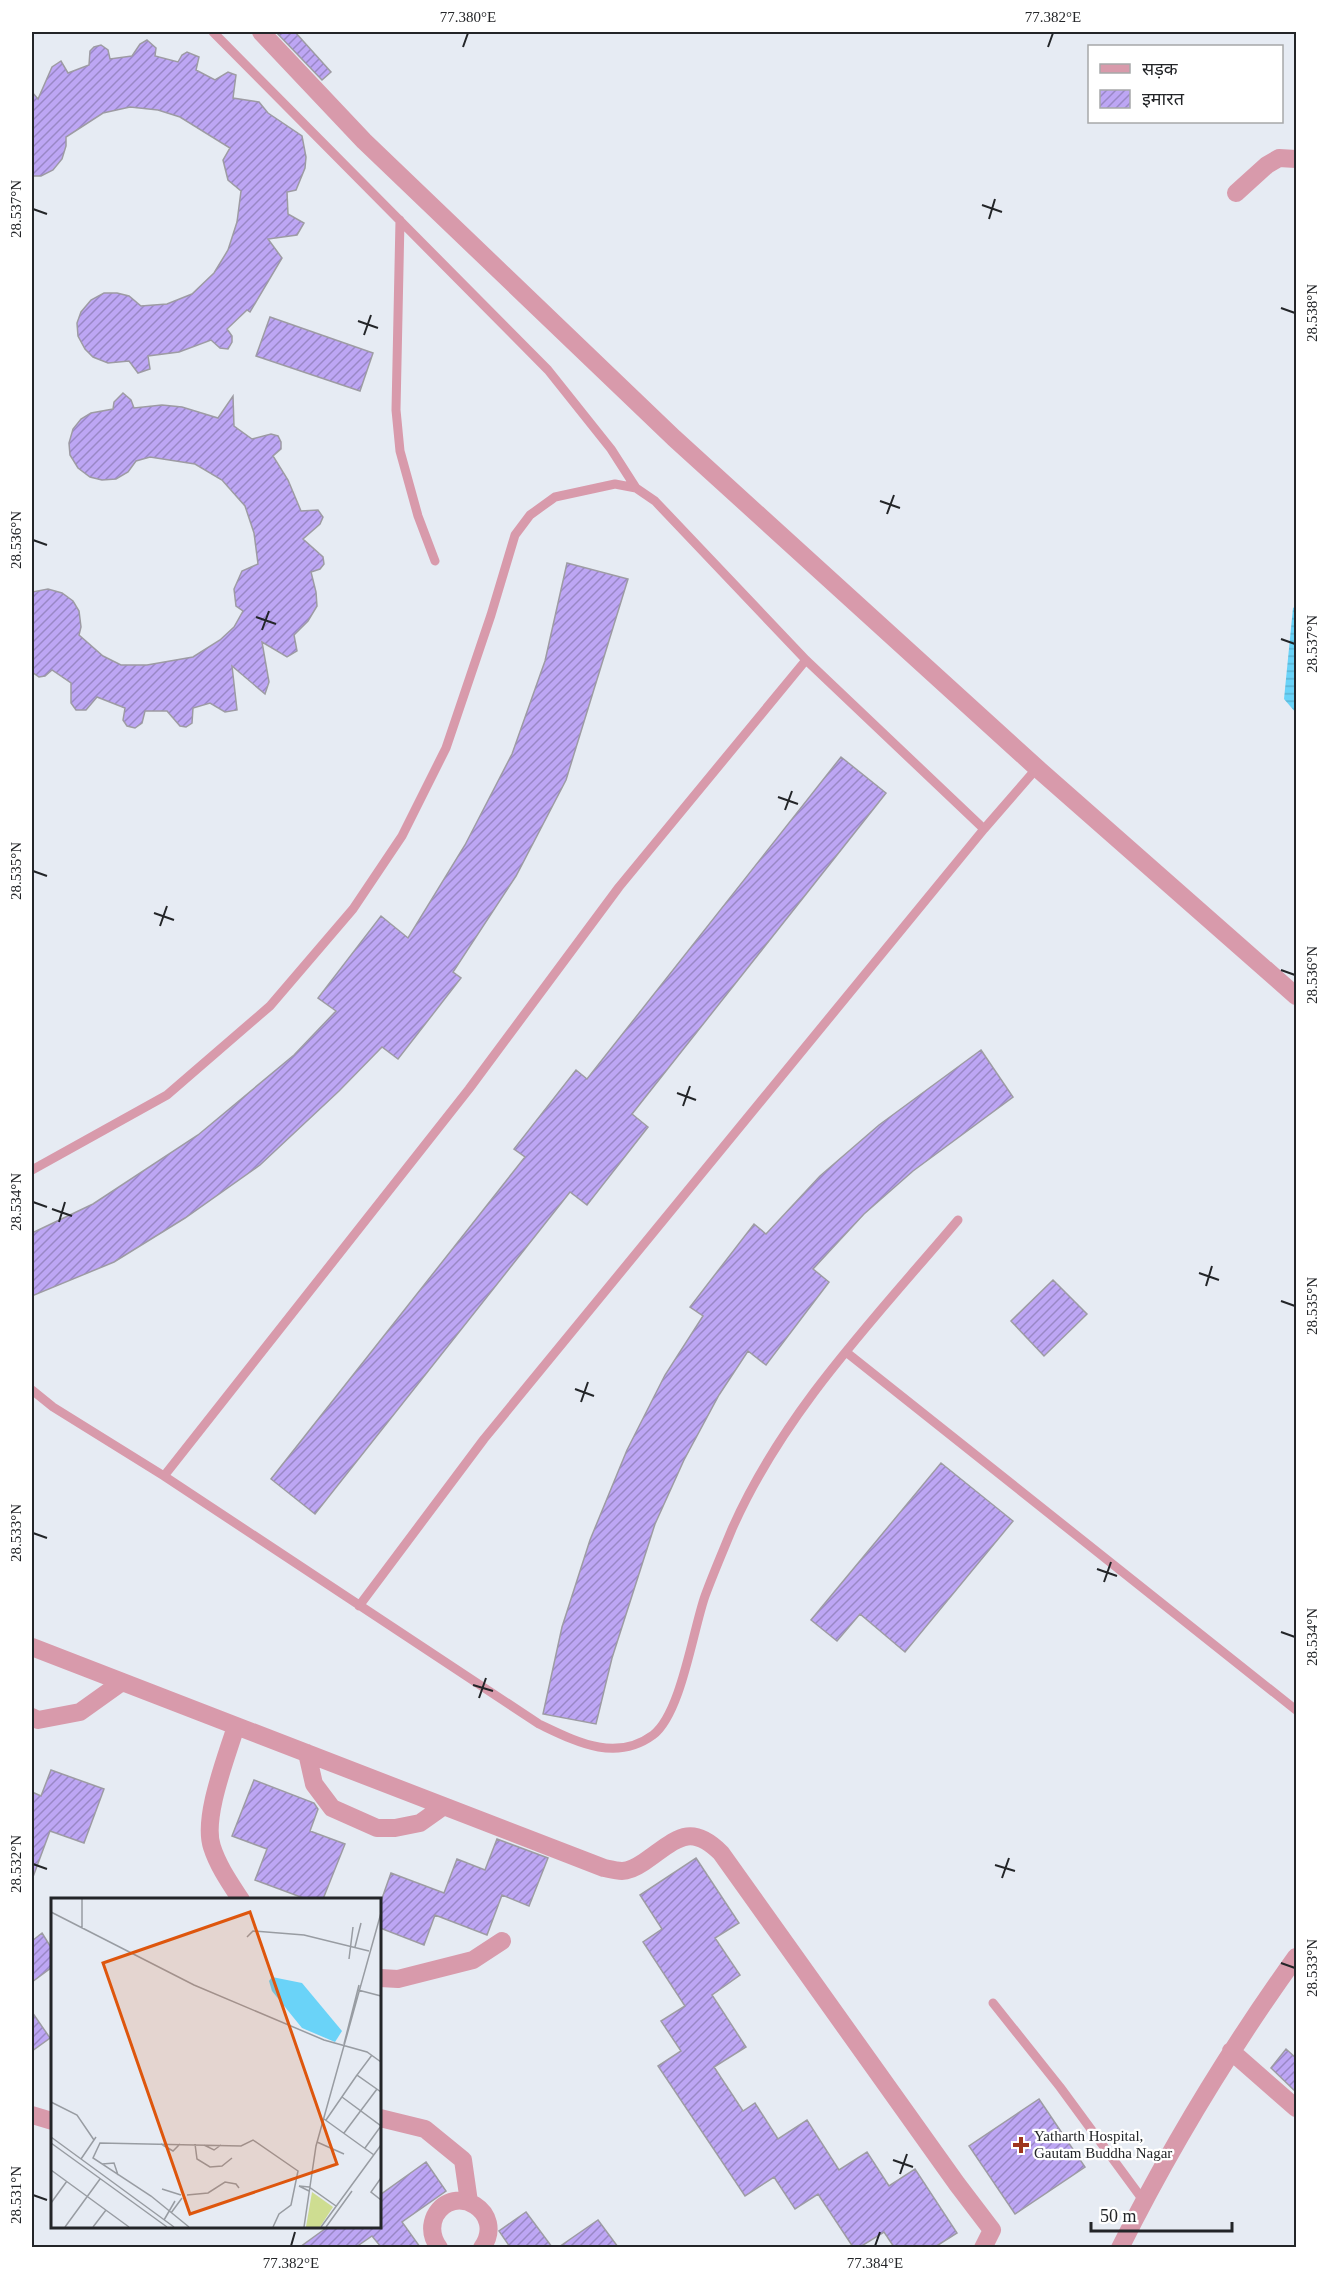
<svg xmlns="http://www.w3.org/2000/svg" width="1328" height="2279" font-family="'Times New Roman','Noto Sans Devanagari',serif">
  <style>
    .water { fill: url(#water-rules) }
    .building { fill: url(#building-hatch); stroke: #9d9ba3; stroke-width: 1.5 }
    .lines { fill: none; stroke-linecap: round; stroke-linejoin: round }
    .service { stroke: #d89aab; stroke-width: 9 }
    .minor { stroke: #d89aab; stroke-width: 18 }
    .ticks { fill: none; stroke: #232528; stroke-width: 2 }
    .poi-dot { fill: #9e351e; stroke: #fff; stroke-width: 2 }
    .labels { text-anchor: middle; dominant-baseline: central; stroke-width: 4.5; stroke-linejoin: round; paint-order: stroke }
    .poi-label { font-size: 15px; fill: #232528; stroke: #fff; text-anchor: start }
    .inset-road { fill: none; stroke: #989ca2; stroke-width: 1.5 }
    .view { fill: #de560d; fill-opacity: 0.15; stroke: #de560d; stroke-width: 3 }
    .inset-edge { fill: none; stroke: #232528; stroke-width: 3 }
    .neatline { fill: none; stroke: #232528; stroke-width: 2 }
    .ticks-label { font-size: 15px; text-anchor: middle; fill: #232528 }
  </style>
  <defs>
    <pattern id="water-rules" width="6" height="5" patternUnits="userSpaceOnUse" patternTransform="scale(1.5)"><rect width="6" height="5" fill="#6ad3f8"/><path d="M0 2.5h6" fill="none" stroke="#5cb5d5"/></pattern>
    <pattern id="building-hatch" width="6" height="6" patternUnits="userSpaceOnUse" patternTransform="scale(1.5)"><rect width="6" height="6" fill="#bda6f4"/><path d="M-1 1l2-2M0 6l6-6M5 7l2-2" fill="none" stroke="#9987c6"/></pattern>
  </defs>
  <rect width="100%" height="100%" fill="#e6ebf3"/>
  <!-- water -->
  <path class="water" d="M1296,606V713L1284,699L1293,608Z"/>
  <!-- building -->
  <path class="building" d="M276,32H295L331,72L322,80Z
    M147,40L156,48L155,56L178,62L182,55L187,52L199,57L196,70L215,80L228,72L236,75L233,98L259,102L268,113L302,136L306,157L305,168L296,190L287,192L288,214L304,223L297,235L268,239L282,258L250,312L247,310L227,329L232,336V342L228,349L220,348L211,340L179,352L148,356L150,369L138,373L129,361L108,363L93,357L85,349L78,336L77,323L81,312L91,300L104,293H117L129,296L141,306L167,304L192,294L214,273L228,250L237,222L241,191L228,180L223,160L230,148L180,117L158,110L130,107L103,113L66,137V146L62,159L53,170L41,176H32V92L38,99L52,67L61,61L68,73L89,65L90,51L94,47L101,45L108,50L110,59L132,56L140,44Z
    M270,317L373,353L360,391L256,356Z
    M123,393L131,400L134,408L162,405L182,407L218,418L233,396L234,426L252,439L271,434L278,436L281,442V449L273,456L288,480L301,511L318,510L323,517L320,524L303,539L323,557L324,564L320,569L311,572L316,592L317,606L308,621L294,635L297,651L287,657L262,642L269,682L265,694L232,666L237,710L225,712L210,703L193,708L192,723L186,727L180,726L167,711H145L142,723L135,728L127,726L123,720L125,708L97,697L86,710H76L71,703V683L52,670L45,676L39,677L32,672V592L48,589L62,593L73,601L79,611L81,627L79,635L103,656L121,665H147L193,657L220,640L234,627L243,611L236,606L234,589L242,571L258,564L254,533L245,506L222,480L195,464L150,457L136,461L128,472L116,479L102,480L90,477L78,468L70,455L69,443L73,429L81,419L91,413L113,409L114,402Z
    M567,563L628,579L566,780L516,876L453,972L461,978L398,1059L382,1047L339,1091L260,1165L185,1218L114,1262L32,1296V1233L93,1204L198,1135L294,1055L336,1011L318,998L381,916L408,938L465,845L512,754L545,661Z
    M841,757L886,793L632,1114L648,1127L587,1205L570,1192L315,1514L271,1479L525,1157L514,1149L576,1070L587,1079Z
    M981,1050L1013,1097L913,1171L864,1214L813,1269L829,1282L766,1365L748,1351L719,1395L684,1460L655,1524L612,1658L596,1724L543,1714L562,1627L590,1540L627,1450L665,1375L703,1316L690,1307L754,1224L766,1234L820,1176L879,1125Z
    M1053,1280L1087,1314L1044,1356L1011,1321Z
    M941,1463L1013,1521L905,1652L860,1614L837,1641L811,1620Z
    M51,1770L104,1789L84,1843L50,1831L33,1877L32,1876V1792L41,1796Z
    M254,1780L314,1803L318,1809L310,1831L345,1844L323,1899H306L255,1880L267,1849L232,1836Z
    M497,1839L548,1858L529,1906L502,1895L487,1935L435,1915L424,1945L380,1928V1904L391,1873L444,1893L457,1859L485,1870Z
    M696,1858L739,1923L715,1938L740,1975L712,1995L746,2047L714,2067L743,2111L755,2103L778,2139L807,2120L839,2170L867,2152L889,2186L915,2169L957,2233L935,2247H894L884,2232L860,2247H853L818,2194L795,2209L774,2177L745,2196L658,2066L681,2051L661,2021L685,2006L643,1942L662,1929L640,1895Z
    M42,1933L52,1949V1967L32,1982V1941Z
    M32,2012L50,2038L32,2051Z
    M1286,2049L1296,2058V2092L1271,2068Z
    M1039,2099L1085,2167L1015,2214L969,2146Z
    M426,2162L446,2191L402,2222L420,2247H381L372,2236L356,2247H300L329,2226H380V2195Z
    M526,2212L552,2247H510L499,2231Z
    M598,2220L618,2247H559Z"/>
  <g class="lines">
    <!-- service -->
    <path class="service" d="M213,32L548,370L611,449L636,488
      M400,220L396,410L400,451L418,516L435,561
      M32,1170L167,1095L270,1006L353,909L402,836L446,748L491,615L515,535L530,515L555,497L615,484L636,488L655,501L806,660L984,829
      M846,1352L1296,1710
      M32,1390L53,1407L164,1476L539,1724C575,1741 615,1763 653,1735C681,1714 693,1630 705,1596C713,1574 723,1551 732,1529C784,1411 876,1317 958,1220
      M164,1476L469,1089L619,887L806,660
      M359,1606L484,1439L984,829L1037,768
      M993,2003L1060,2087L1143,2200"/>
    <!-- minor -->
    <path class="minor" d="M261,32L364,141L674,438L1037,768L1296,996
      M1236,193L1267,165L1279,158L1296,159
      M32,1647L604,1868C609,1869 616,1871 622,1871C630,1871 638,1866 644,1862C675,1841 689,1821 721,1853L957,2184L992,2230L983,2248
      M32,1717L38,1720L80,1712L122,1682
      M236,1726C227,1756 202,1818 212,1847C218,1866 230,1883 241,1900
      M307,1753L314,1784L332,1808L377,1828H395L420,1823L444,1806
      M380,1978L398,1979L473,1960L502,1941
      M1231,2051L1296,2108
      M32,2115L52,2121
      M380,2118L425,2129L463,2160L469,2202
      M439,2248C432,2238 430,2227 435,2216C454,2181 507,2212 482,2248
      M1120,2248C1171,2146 1230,2049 1296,1957"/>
  </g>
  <!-- ticks -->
  <path class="ticks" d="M463,47L468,33M1048,47L1053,33M982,205L1002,212M33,209L47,214M989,219L995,199M1281,308L1295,313M358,321L378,328M364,335L371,315M880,501L900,508M887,514L894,495M33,540L47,545M256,617L276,624M262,630L269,611M1281,639L1295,644M778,797L798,804M785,810L792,791M33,871L47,876M154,913L174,920M160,926L167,906M1281,970L1295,975M677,1093L696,1100M683,1106L690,1086M33,1202L47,1207M52,1209L72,1216M59,1222L65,1202M1199,1273L1219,1280M1206,1286L1212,1266M1281,1301L1295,1306M575,1389L594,1396M581,1402L588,1382M33,1533L47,1538M1097,1569L1117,1576M1104,1582L1111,1562M1281,1632L1295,1637M473,1685L493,1691M479,1698L486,1678M33,1864L47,1869M995,1865L1015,1871M1002,1878L1009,1858M1281,1963L1295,1968M893,2160L913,2167M900,2174L907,2154M33,2195L47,2200M291,2246L295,2232M875,2246L880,2232"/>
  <!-- markers -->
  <path class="poi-dot" d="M1018 2136h6v6h6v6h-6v6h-6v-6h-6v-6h6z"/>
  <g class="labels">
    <!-- poi labels -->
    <g class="poi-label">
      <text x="1034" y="2136">Yatharth Hospital,<tspan x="1034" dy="17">Gautam Buddha Nagar</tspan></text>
    </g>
  </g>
  <!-- overview -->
  <g transform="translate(51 1898)">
    <rect width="330" height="330" fill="#e6ebf3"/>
    <path d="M261,294L282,309L269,329H255Z" fill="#cedd91"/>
    <path d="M221,79L251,85L291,133L284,144L251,130L221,93L218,83Z" fill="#6ad3f8"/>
    <path class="inset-road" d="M0,14L143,87L273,142L316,154L330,164M31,31V1M196,39L202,33L253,37L318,53M304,49L310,25M298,61L302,29M307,92L330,98M293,146L308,87M321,157L306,177L330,194M291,199L330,228L314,250M0,204L26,217L43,242M273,221L323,257M275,222L306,177M293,235L326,191M0,239L123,329M266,244L293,256M0,245L116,329M110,246L122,253L129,246M144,246L146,261L159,269L171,268L181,260M153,247L163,252L170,247M30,261L45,239M51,266L63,265L67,277M0,272L78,329M330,280L320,294L330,302M111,291L130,297M258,293L248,288L258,289L285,308M136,297L157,295L174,284L185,286L188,290M0,305L16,283M120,315L131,300M113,322L124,303M14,329L49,281M42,329L55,312M138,329L100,298L42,260L49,245L190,248L202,242L247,273L240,307L228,316L222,329M253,329L265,248L330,15M270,329L330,247M275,329L301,293"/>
    <path class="view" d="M199,14L286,266L139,316L52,65Z"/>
    <rect width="330" height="330" class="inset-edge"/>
  </g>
  <!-- border -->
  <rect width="1328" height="2279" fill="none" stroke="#ffffff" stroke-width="66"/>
  <!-- legend -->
  <rect x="1088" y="45" width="195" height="78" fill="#ffffff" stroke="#a7a8a9" stroke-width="1.5"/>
  <rect x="1100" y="64" width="30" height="9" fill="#d89aab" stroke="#a7a8a9" stroke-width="1.5"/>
  <text x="1142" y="75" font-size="18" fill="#232528">सड़क</text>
  <rect x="1100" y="90" width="30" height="18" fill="url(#building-hatch)" stroke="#a7a8a9" stroke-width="1.5"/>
  <text x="1142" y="105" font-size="18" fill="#232528">इमारत</text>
  <!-- scale -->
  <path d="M1091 2222v9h141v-9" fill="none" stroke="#232528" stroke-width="3"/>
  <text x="1100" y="2222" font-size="18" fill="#232528" stroke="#ffffff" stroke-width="4.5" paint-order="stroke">50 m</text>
  <rect x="33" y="33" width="1262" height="2213" class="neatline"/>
  <g class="ticks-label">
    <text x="468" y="22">77.380°E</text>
    <text x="1053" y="22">77.382°E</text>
    <text transform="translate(16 209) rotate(-90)" y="5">28.537°N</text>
    <text transform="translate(1312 313) rotate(-90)" y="5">28.538°N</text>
    <text transform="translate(16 540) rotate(-90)" y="5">28.536°N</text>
    <text transform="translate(1312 644) rotate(-90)" y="5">28.537°N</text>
    <text transform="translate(16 871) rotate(-90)" y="5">28.535°N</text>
    <text transform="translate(1312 975) rotate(-90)" y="5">28.536°N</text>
    <text transform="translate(16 1202) rotate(-90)" y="5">28.534°N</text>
    <text transform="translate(1312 1306) rotate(-90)" y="5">28.535°N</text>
    <text transform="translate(16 1533) rotate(-90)" y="5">28.533°N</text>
    <text transform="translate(1312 1637) rotate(-90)" y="5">28.534°N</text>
    <text transform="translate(16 1864) rotate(-90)" y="5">28.532°N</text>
    <text transform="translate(1312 1968) rotate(-90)" y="5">28.533°N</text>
    <text transform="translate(16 2195) rotate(-90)" y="5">28.531°N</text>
    <text x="291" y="2268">77.382°E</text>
    <text x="875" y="2268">77.384°E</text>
  </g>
</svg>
